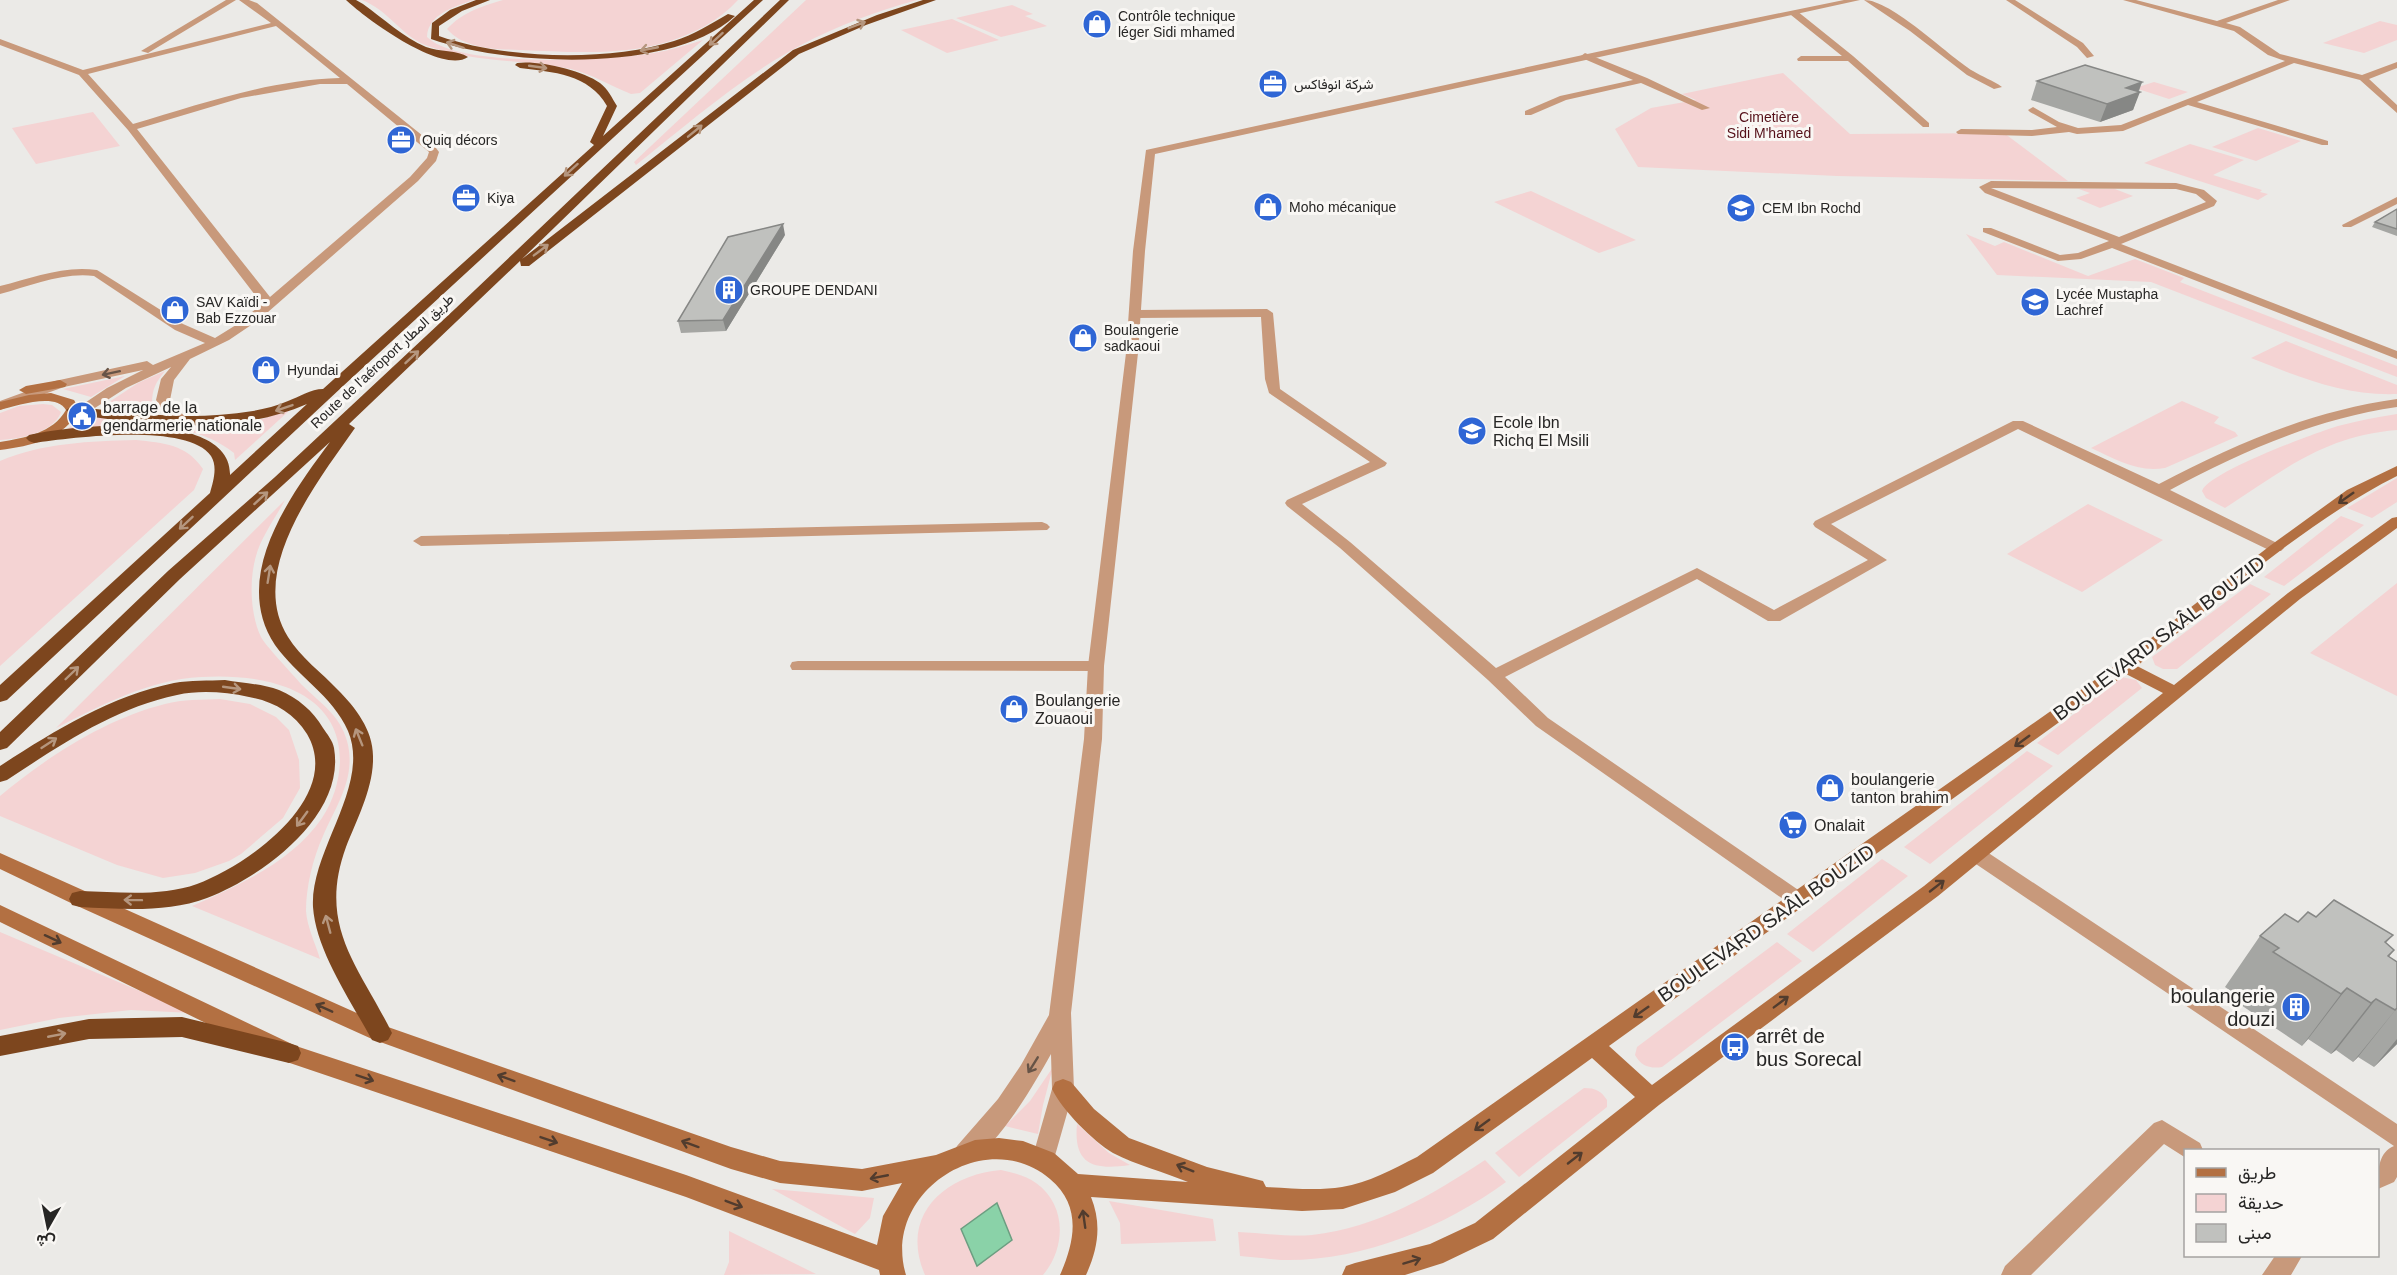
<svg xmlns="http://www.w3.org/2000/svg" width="2397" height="1275" font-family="Helvetica,Vazirmatn,sans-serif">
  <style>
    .green { fill: #f4d3d3 }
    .water { fill: #8ad2a8; stroke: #6c9e81; stroke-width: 1.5 }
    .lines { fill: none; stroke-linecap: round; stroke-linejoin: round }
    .minor { fill: #c8997b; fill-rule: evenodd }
    .tertiary { fill: #c8997b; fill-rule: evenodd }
    .secondary { fill: #b37042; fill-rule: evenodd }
    .motorway { fill: #7d461e; fill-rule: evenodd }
    .wall { fill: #a5a6a3 }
    .shaded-wall { fill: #868785 }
    .building { fill: #c0c1be; stroke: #868785; stroke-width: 1.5 }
    .oneway { stroke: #b5967e }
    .oneway2 { stroke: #675447 }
    .oneway3 { stroke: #513c2e }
    .labels { text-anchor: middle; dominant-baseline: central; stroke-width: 6; stroke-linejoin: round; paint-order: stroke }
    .far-poi-label { font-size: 14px; fill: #272625; stroke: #f9f7f4; text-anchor: start }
    .far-park-label { font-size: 14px; fill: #551019; stroke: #f9f7f4 }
    .far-street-label { font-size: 14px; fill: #272625; stroke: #f9f7f4 }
    .poi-label { font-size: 16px; fill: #272625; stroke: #f9f7f4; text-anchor: start }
    .near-street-label { font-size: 20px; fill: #272625; stroke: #f9f7f4 }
    .near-poi-label { font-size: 20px; fill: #272625; stroke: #f9f7f4; text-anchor: end }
  </style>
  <rect width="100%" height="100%" fill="#ebeae7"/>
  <!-- green -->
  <path class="green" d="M362,0H473C454,7 428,14 427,37C459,69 609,60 654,53C671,50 687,45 703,40L640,93L631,94C611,86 592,74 571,69C523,59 471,63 425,45C401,35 388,10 362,0Z
    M503,0H738C719,21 693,34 667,42C621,56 568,52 520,50C505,49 488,50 474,45C463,42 454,37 447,29C463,12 480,7 503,0Z
    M806,0H917C877,11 837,26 801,45C741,77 689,123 636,165L634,162Z
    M1012,5L1033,14L1025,16L1047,26L1001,37L956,18Z
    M952,19L999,40L947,53L901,30Z
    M2380,21L2397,25V40L2364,53L2323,43Z
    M1783,73L1850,134L2004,133L2068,181L1837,176L1638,167L1615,129L1651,108L1696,100L1682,94Z
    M2154,82L2188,92L2169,99L2135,88Z
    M93,112L120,146L36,164L12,128Z
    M2258,128L2301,141L2256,161L2212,147Z
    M2190,144L2244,160L2213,175L2262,190L2260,192L2268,194L2258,200L2144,163Z
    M2079,189H2115L2133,196L2100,208L2076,198L2090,193Z
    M1531,191L1636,240L1599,253L1494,202Z
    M1966,234L1995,246L2004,242L2088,276L2135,259L2184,278L2180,282L2397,366V377L2151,282L1997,275Z
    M2286,341L2397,385V394C2345,396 2299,377 2251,358Z
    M165,371C156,382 152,389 152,404L160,411L103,406L138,383Z
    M125,376L91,397L63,389Z
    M2182,401L2219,417L2214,423L2235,432L2238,436L2165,468C2138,473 2115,459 2091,448Z
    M43,404L52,405L61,412C54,433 19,439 0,440V413L19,406Z
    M290,410L235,460L234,453C189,417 120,423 66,430L76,422L92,417L160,425L216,427L249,423Z
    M2397,414V430C2324,436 2284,470 2225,508L2206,498L2202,491C2209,472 2315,433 2338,426C2357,421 2377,417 2397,414Z
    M136,440C164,443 186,444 203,469L194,490L0,666V461C42,443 91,441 136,440Z
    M2397,478V502L2372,518L2347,508Z
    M285,500C276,517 261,537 256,556C249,580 250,614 261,637C264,644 296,678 302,685C320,703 340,715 347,741C357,777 336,806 323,836C313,858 306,887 306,911C307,927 316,945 320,959L192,906C239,885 292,862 322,818C333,801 339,782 340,762C341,688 261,673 201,677C148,680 102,705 56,728Z
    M2088,504L2163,540L2082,592L2007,554Z
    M2341,516L2364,525L2284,586L2264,577Z
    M2397,583V696L2310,653Z
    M2250,584L2271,594L2177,669H2163L2155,665L2152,657Z
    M2121,677L2136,680L2142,688L2058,755L2037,743Z
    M220,699L250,704L276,717L289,730L299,760L300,788L283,818L241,854L229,861L195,873L163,878L117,865L0,816V796C47,757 105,719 165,704C183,699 202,700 220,699Z
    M2027,751L2053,766L1930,864L1904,847Z
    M1882,859L1908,876L1813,952L1787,934Z
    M0,932L192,1013L131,1010L59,1018L0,1030Z
    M1777,942L1802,961L1662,1067C1650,1069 1641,1066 1635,1055L1637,1047Z
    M1053,1067L1043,1105L1038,1134L1005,1126L1030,1101Z
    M1584,1088C1596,1088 1601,1091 1607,1100V1107L1519,1177L1495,1153Z
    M1077,1124L1109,1153L1130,1165C1095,1170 1073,1166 1077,1124Z
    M1485,1160L1506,1182C1443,1228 1360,1262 1281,1260C1268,1259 1253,1257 1240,1256L1238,1232C1262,1233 1289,1237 1312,1235C1379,1227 1430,1196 1485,1160Z
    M1001,1170C1013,1173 1026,1175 1036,1183C1067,1205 1066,1248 1043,1275H925C899,1216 944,1175 1001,1170Z
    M772,1189L874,1198L870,1218L855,1234Z
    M1109,1201L1213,1219L1216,1241L1121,1244L1120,1223Z
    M729,1231L816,1274L724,1275L729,1262Z"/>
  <!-- water -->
  <path class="water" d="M997,1203L1012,1240L977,1266L961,1229Z"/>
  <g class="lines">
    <!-- minor -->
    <path class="minor" d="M226,0H236L148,53L141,51Z
      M239,0H249L257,3L433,144L439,152L436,161L418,181L260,319L229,340L190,359L174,380L170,400C177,411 183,413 190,422L188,425C171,428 164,412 156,400L161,379L171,367L126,388L73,422L68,423L61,419L107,388L143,370L64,387L0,410V401L55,381L147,361L153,365L205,343L175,330L94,276C63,272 30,286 0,294V286C32,278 64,265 97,270L183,324L215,338L236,325L262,304L128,130L79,75L0,45V39L83,70L271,23ZM276,26L340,78C268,80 201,104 133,124L88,74ZM320,84H347L429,152L427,158L410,177L270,297L137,129L241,98Z
      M1864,0C1892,0 1947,55 1973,71C1982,77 1993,80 2002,87L1994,89L1967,75L1910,31Z
      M2006,0H2015L2083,43L2094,56L2087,58L2077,47Z
      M2123,0H2136L2217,21L2278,0H2290L2226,23L2240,27L2280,54L2362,75L2397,62V68L2369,79L2397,105V113L2360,80L2294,63L2197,102L2328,141V145H2322L2188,105L2123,131L2077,134L2069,132L2032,136L1958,134L1956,132L1961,129L2032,130L2057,127L2030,112L2028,110L2033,107L2059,122L2078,128L2121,125L2285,61L2268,55L2234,31Z
      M1791,11H1797L1853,56L1929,123V127H1923L1848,61H1798L1797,59L1801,56H1842L1791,15Z
      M1585,53L1647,78L1710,108L1702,110L1641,83L1566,100L1531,115H1525V111L1560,96L1633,80L1582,58L1581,56Z
      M1991,181L2176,183L2204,190L2217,201L2214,206L2121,244L2397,351V359L2112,248L2081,259L2058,261L1983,232V228H1991L2060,255L2078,253L2109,241L1985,193L1979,187ZM1991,188L2176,189L2196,194L2206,202L2119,237Z
      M2397,197V204L2351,227H2343L2342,225Z
      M1267,309L1273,313L1280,389L1387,463L1385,466L1302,504L1350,542L1496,668L1697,568L1774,610L1868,560L1815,527L1813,524L1815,521L2013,421H2023L2159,484C2235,444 2311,411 2397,399V407C2315,419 2243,451 2170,490L2281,545L2284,548L2281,551H2271L2018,429L1831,524L1887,560L1780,621H1768L1697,579L1505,677L1548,718L1807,896L1810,901L1807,906L1800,909L1793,906L1536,726L1488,680L1340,548L1287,506L1285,503L1287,500L1370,462L1269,393L1265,379L1261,317L1136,318L1130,314L1136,310Z
      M1042,522L1047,524L1050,527L1047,530L421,546L413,541L421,536Z
      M798,661H1096L1102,662L1104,666L1102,670L1096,671L792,670L790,666L792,662Z
      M1977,848L1984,850L2397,1124V1177L2394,1182L2378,1189C2378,1173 2377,1153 2394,1146L1970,860L1967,855L1970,850Z
      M2162,1120L2200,1143L2203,1150H2186V1158L2164,1144L2031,1275H2001L2005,1266L2154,1123Z
      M2275,1256H2302L2291,1275H2262Z"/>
    <!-- tertiary -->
    <path class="tertiary" d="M1844,0H1860L1155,154L1145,251L1138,353L1104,666L1102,739L1071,1013L1074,1089L1052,1166L1044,1170L1036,1166L1032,1159L1052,1089L1051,1054C1035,1083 995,1152 965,1164L957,1160L953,1153L957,1146L998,1099L1021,1065L1049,1015L1084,739L1088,666L1126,353L1133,251L1146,150L1712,27Z"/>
    <!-- secondary -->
    <path class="secondary" d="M60,380L67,384L65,387L26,394L19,390L26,386Z
      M51,393L74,400L80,410C63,439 31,446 0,450V442C24,438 53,433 66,410C56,392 16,406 0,410V402L29,395Z
      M2397,466V476C2302,524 2220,600 2137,666L2174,685L2288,593L2392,518L2397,517V528L2300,599L1938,896L1659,1105L1493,1239L1443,1263L1405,1275H1342L1346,1266L1355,1263L1430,1244L1475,1223L1635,1097L1592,1058L1433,1173L1395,1192L1343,1209L1302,1211L1091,1197C1102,1224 1098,1249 1086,1275H1060C1075,1241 1082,1206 1050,1179C985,1124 881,1193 906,1275H880L879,1270L686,1197L281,1060L0,922V905L296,1046L686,1175L877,1245L883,1216L902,1183L862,1191L780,1183L731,1169L372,1039L73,904L0,869V853L388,1027L731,1147L780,1161L862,1169L936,1155L975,1140L999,1138L1023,1141L1054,1153L1078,1174L1188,1182C1164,1172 1136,1165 1113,1153C1093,1141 1062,1110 1052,1089L1055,1082L1063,1079L1071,1082L1094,1109L1129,1138L1207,1167L1263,1181L1266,1187C1291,1188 1317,1191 1342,1187C1368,1183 1393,1169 1417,1157L2119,663L2271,545L2347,490ZM2126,674L2163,693L1924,886L1652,1085L1609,1046Z"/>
    <!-- motorway -->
    <path class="motorway" d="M346,0H356L363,4C384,19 403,37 426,47C439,52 458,50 468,57C442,75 365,18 346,0Z
      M476,0H490L462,11L439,26V36C504,59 608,62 674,41C693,35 711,24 728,14L735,16C672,74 507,66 431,39L432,23L450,10Z
      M754,0H763L342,387L7,700L0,702V685L210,493C213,482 218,467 211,456C187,422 71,438 34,443L29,441L26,438L29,435C70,425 232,408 230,475L307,404C233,436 150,426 73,414L66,410L73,406C133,414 192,421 253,411C264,409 277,406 288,401C299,397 311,389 323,389L594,145L590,142L607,106C589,74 553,72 520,68L515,65L517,63C538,60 582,70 600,83C608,89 612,98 617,106L603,136Z
      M780,0H789L522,259L793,50L877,15L923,0H936L866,25L799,54L529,266H521L520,261L349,424L355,428C319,480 246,570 288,637C300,657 322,673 338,690C355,707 373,730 373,756C374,787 357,819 346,847C317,927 359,966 392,1033L388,1040L380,1043L372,1040C351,1001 316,951 313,907C310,850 371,786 348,731C333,696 296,675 275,645C230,577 290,496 330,442L180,579L7,748L0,750V732L168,571L275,477L456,308Z
      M225,680C242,683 263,684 279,690C298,698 313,711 323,728C327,734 333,741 334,748C346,816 262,877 207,898C167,913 121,909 80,907L72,905L69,899L72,893L80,891C118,892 161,897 197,884C248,865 344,797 307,734C294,713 273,701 249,697C225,692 200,690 177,695C114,708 59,746 7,780L0,782V766C54,731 110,696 174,683C190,680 209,681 225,680Z
      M182,1017L289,1043L298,1046L301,1053L298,1060L289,1063L182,1037L89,1039L0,1056V1036L89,1019Z"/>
  </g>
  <!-- wall -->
  <path class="wall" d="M2037,81L2142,82L2133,110L2100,122L2031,100Z
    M2397,209V236L2372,227L2375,222Z
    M785,235L726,331L681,333L678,321Z
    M2316,917L2393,935L2386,943L2394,950L2389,957L2397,962V1044L2374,1067L2358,1057L2353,1062L2336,1050L2331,1054L2308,1039L2302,1046L2238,1003L2241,998L2225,987L2260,936L2298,922Z"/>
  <!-- shaded-wall -->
  <path class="shaded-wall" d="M2142,82L2138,92H2140L2133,110L2100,122L2107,104L2126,88Z
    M783,224L785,235L726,331L723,320Z
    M2347,988L2308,1039L2302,1046L2341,994Z
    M2376,999L2336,1050L2331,1054L2371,1003Z
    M2397,1008L2358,1057L2353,1062Z
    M2397,1039V1044L2374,1067Z"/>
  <!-- building -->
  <path class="building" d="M2085,65L2142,82L2126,88L2140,92L2107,104L2037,81Z
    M2397,209V229L2375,222Z
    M783,224L723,320L678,321L728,237Z
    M2334,900L2393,935L2385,942L2394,950L2388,956L2397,962V1008L2395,1010L2376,999L2371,1003L2347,988L2341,994L2273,952L2279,948L2260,936L2285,914L2298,922L2308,912L2316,917Z"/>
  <!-- one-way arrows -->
  <defs><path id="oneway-shaft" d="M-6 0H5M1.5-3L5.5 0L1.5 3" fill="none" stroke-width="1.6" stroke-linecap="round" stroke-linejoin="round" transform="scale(1.5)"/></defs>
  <g class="oneway">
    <use href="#oneway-shaft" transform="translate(857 25) rotate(-21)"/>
    <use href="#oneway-shaft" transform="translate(716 39) rotate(138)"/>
    <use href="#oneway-shaft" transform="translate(455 45) rotate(-162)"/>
    <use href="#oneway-shaft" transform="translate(649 49) rotate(169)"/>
    <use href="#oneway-shaft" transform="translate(538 67) rotate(8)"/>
    <use href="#oneway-shaft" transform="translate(695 131) rotate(-39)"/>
    <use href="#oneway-shaft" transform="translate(571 170) rotate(138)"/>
    <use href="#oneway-shaft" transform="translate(541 250) rotate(-37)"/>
    <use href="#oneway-shaft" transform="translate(412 357) rotate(-43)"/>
    <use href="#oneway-shaft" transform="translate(284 408) rotate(161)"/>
    <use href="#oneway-shaft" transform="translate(261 498) rotate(-42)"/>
    <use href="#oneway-shaft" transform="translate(186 523) rotate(137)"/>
    <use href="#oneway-shaft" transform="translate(269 574) rotate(-81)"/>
    <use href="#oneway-shaft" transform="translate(72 673) rotate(-44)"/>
    <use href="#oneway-shaft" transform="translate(232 688) rotate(8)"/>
    <use href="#oneway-shaft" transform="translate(359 737) rotate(-112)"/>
    <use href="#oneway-shaft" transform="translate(49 743) rotate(-33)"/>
    <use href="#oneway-shaft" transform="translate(302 819) rotate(126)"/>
    <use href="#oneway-shaft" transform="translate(133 900) rotate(-179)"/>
    <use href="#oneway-shaft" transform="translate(328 924) rotate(-105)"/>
    <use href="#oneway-shaft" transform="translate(57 1035) rotate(-11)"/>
  </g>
  <g class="oneway2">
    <use href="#oneway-shaft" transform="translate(111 373) rotate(168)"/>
    <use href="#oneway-shaft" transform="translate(1033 1065) rotate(122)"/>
  </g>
  <g class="oneway3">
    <use href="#oneway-shaft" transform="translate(2346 498) rotate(145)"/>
    <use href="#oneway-shaft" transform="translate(2022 741) rotate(144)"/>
    <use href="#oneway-shaft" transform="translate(1937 886) rotate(-38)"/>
    <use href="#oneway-shaft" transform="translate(53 939) rotate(25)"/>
    <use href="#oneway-shaft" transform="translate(1781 1002) rotate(-37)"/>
    <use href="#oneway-shaft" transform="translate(324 1008) rotate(-156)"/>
    <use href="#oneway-shaft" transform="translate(1641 1012) rotate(145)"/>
    <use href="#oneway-shaft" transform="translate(365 1078) rotate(19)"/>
    <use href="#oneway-shaft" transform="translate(506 1078) rotate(-160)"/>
    <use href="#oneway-shaft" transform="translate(1482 1125) rotate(144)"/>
    <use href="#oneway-shaft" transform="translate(549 1140) rotate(19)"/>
    <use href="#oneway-shaft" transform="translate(690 1144) rotate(-160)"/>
    <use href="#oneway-shaft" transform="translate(1575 1158) rotate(-38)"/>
    <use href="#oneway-shaft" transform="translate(1185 1168) rotate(-158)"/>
    <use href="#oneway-shaft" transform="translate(879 1177) rotate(169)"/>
    <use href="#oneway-shaft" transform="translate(734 1204) rotate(21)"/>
    <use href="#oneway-shaft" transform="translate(1084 1219) rotate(-98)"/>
    <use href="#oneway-shaft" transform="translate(1412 1261) rotate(-17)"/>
  </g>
  <!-- icons -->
  <defs>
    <g id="shop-disc" transform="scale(1.5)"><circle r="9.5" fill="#2f66d5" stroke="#f9f7f4"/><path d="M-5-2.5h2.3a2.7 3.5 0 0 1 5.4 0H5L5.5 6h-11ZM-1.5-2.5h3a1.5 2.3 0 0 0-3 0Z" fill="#fff"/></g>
    <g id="office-disc" transform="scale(1.5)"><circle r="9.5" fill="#2f66d5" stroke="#f9f7f4"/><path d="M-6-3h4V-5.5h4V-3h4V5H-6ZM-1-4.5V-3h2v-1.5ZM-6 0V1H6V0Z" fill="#fff"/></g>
    <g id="school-disc" transform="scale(1.5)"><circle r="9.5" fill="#2f66d5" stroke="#f9f7f4"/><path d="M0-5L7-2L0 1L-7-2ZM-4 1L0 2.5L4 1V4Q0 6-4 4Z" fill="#fff"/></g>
    <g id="building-disc" transform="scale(1.5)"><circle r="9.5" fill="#2f66d5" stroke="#f9f7f4"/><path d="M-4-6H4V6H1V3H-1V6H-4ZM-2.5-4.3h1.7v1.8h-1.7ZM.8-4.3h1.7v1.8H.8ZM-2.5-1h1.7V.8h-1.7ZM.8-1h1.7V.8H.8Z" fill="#fff"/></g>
    <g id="civic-disc" transform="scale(1.5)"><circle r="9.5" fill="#2f66d5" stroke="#f9f7f4"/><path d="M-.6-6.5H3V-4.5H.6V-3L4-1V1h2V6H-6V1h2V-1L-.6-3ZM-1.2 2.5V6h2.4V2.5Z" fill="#fff"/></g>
    <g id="supermarket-disc" transform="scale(1.5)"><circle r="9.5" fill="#2f66d5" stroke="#f9f7f4"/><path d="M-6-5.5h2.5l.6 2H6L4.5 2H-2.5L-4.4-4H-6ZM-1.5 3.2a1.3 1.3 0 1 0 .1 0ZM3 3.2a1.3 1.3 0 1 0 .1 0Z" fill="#fff"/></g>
    <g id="bus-disc" transform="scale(1.5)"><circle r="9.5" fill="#2f66d5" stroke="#f9f7f4"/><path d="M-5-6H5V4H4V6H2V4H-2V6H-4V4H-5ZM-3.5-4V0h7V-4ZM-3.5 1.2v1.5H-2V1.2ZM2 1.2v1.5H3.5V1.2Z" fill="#fff"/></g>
  </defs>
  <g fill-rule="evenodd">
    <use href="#shop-disc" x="1097" y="24"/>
    <use href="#office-disc" x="1273" y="84"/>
    <use href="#office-disc" x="401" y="140"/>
    <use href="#office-disc" x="466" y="198"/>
    <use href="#shop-disc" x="1268" y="207"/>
    <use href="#school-disc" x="1741" y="208"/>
    <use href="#building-disc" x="729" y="290"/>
    <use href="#school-disc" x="2035" y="302"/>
    <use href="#shop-disc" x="175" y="310"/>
    <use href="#shop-disc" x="1083" y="338"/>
    <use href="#shop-disc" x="266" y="370"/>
    <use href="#civic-disc" x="82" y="416"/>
    <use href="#school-disc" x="1472" y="431"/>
    <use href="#shop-disc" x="1014" y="709"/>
    <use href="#shop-disc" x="1830" y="788"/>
    <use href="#supermarket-disc" x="1793" y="825"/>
    <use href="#building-disc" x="2296" y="1007"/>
    <use href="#bus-disc" x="1735" y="1047"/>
  </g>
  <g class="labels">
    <!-- far-poi labels -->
    <g class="far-poi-label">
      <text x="1118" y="16">Contrôle technique<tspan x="1118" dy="16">léger Sidi mhamed</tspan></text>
      <text x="1294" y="84">شركة انوفاكس</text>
      <text x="422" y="140">Quiq décors</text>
      <text x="487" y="198">Kiya</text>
      <text x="1289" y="207">Moho mécanique</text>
      <text x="1762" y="208">CEM Ibn Rochd</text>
      <text x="750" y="290">GROUPE DENDANI</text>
      <text x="2056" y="294">Lycée Mustapha<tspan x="2056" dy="16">Lachref</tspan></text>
      <text x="196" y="302">SAV Kaïdi -<tspan x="196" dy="16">Bab Ezzouar</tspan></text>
      <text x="1104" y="330">Boulangerie<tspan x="1104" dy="16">sadkaoui</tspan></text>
      <text x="287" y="370">Hyundai</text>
    </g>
    <!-- far-park labels -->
    <g class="far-park-label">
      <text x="1769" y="117">Cimetière<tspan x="1769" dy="16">Sidi M'hamed</tspan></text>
    </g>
    <!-- far-street labels -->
    <g class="far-street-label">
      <text transform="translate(382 361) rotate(-43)">Route de l'aéroport طريق المطار</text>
    </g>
    <!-- poi labels -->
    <g class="poi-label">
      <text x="103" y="407">barrage de la<tspan x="103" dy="18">gendarmerie nationale</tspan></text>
      <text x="1493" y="422">Ecole Ibn<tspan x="1493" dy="18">Richq El Msili</tspan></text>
      <text x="1035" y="700">Boulangerie<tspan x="1035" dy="18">Zouaoui</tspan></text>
      <text x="1851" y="779">boulangerie<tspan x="1851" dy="18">tanton brahim</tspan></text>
      <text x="1814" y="825">Onalait</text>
    </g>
    <!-- near-street labels -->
    <g class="near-street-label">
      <text transform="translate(2159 638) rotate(-37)">BOULEVARD SAÂL BOUZID</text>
      <text transform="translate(1766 923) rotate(-35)">BOULEVARD SAÂL BOUZID</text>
    </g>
    <!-- near-poi labels -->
    <g class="near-poi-label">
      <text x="2275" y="996">boulangerie<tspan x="2275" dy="23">douzi</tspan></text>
      <text x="1756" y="1036" text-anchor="start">arrêt de<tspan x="1756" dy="23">bus Sorecal</tspan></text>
    </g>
  </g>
  <!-- legend -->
  <rect x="2184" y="1149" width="195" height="108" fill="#f9f7f4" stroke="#a5a3a1" stroke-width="1.5"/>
  <rect x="2196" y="1168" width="30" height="9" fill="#b37042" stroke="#a5a3a1" stroke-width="1.5"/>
  <text x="2238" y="1179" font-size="18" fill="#272625">طريق</text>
  <rect x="2196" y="1194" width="30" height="18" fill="#f4d3d3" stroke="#a5a3a1" stroke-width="1.5"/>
  <text x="2238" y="1209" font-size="18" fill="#272625">حديقة</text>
  <rect x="2196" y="1224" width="30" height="18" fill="#c0c1be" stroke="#a5a3a1" stroke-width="1.5"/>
  <text x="2238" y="1239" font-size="18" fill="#272625">مبنى</text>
  <!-- north arrow -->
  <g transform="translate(48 1227) rotate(189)" stroke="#f9f7f4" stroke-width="4.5" paint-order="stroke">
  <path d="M0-4.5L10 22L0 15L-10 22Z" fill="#272625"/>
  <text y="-9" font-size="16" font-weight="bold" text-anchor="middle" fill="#272625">ش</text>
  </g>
</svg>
